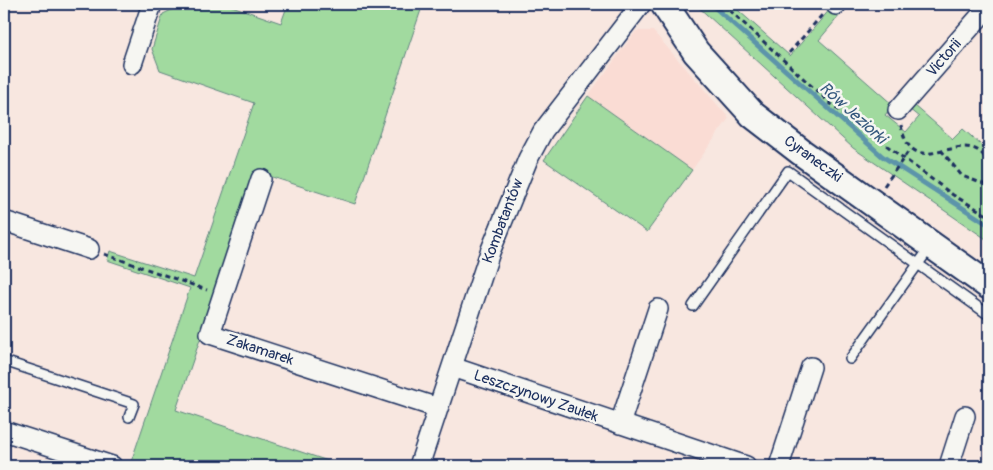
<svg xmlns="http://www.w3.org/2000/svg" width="993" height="470" font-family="Pangolin,sans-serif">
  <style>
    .built { fill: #fadcd4 }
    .green { fill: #a1da9f; stroke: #5e847e }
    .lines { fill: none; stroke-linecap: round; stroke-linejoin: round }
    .stream { stroke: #5b94aa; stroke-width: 5 }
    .lane-casing { stroke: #1b2f5e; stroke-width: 12 }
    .street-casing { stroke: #1b2f5e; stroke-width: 22 }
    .secondary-casing { stroke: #1b2f5e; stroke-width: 30 }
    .path { stroke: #1b2f5e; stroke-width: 3; stroke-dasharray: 5 4; stroke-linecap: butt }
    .lane { stroke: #f6f6f2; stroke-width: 9 }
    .street { stroke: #f6f6f2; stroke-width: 19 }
    .secondary { stroke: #f6f6f2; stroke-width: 26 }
    .labels { text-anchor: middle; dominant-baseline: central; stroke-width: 5; stroke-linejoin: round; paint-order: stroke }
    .street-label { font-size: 15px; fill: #1b2f5e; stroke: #f6f6f2 }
    .water-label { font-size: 16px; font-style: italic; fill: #36597e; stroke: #f6f6f2 }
  </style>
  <rect width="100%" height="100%" fill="#f8e7e0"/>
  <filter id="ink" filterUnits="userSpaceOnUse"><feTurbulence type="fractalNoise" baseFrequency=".02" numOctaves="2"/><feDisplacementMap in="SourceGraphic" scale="10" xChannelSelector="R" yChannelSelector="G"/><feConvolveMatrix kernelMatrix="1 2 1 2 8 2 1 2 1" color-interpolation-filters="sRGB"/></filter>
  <g filter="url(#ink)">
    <!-- built -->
    <path class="built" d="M636,31H653L729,118L692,170L588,96Z"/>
    <!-- green -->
    <path class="green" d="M184,4H226L281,23L288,4H423L355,204L257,172L176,410L343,466L130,465L190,288L107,260L110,251L194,278L254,103L160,70L152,49L163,14Z
      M695,4H731L790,56L831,8L840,15L819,40L893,105L885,115L906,132L919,117L909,109L914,105L953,139L963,129L989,152V241L853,148Z
      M588,96L692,170L647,232L544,160Z"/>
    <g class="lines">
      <!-- stream -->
      <path class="stream" d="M711,4L882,156L989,225"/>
      <!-- lane casing -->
      <g class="lane-casing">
        <path id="lane" d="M693,306L788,171L989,315
          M850,359L931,246
          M4,361L134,404L129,417"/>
      </g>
      <!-- street casing -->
      <g class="street-casing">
        <path id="street" d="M836,5L837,4
          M132,64L152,4
          M898,110L989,6
          M261,179L210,334L438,408
          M4,221L89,249
          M452,367L746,466
          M620,424L658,309
          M4,431L112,466
          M419,466L490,252L528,159L543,131L641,4
          M779,466L811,367
          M949,466L965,416"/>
      </g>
      <!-- secondary casing -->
      <g class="secondary-casing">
        <path id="secondary" d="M664,4L696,52L753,115L801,152L989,286"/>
      </g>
      <!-- path -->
      <path class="path" d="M723,4L831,104L953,195L989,216
        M789,53L823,14
        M901,125C913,190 969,116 989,165
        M941,150L962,176L989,186
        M884,186L910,149
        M104,254L207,290
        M145,466H156"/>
      <!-- lane -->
      <use href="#lane" class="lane"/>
      <!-- street -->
      <use href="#street" class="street"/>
      <!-- secondary -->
      <use href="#secondary" class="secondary"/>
    </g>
  </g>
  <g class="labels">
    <!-- street labels -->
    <g class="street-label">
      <text transform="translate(944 58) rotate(-49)">Victorii</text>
      <text transform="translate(813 159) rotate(36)">Cyraneczki</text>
      <text transform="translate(503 221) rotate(-69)">Kombatantów</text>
      <text transform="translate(260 350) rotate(18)">Zakamarek</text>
      <text transform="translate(536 396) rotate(19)">Leszczynowy Zaułek</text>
    </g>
    <!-- water labels -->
    <g class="water-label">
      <text transform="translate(853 113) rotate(42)">Rów Jeziorki</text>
    </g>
  </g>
  <!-- margin -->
  <rect width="993" height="470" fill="none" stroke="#f6f6f2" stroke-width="20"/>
  <rect x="10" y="10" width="973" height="450" fill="none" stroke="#1b2f5e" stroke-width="2" filter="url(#ink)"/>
</svg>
